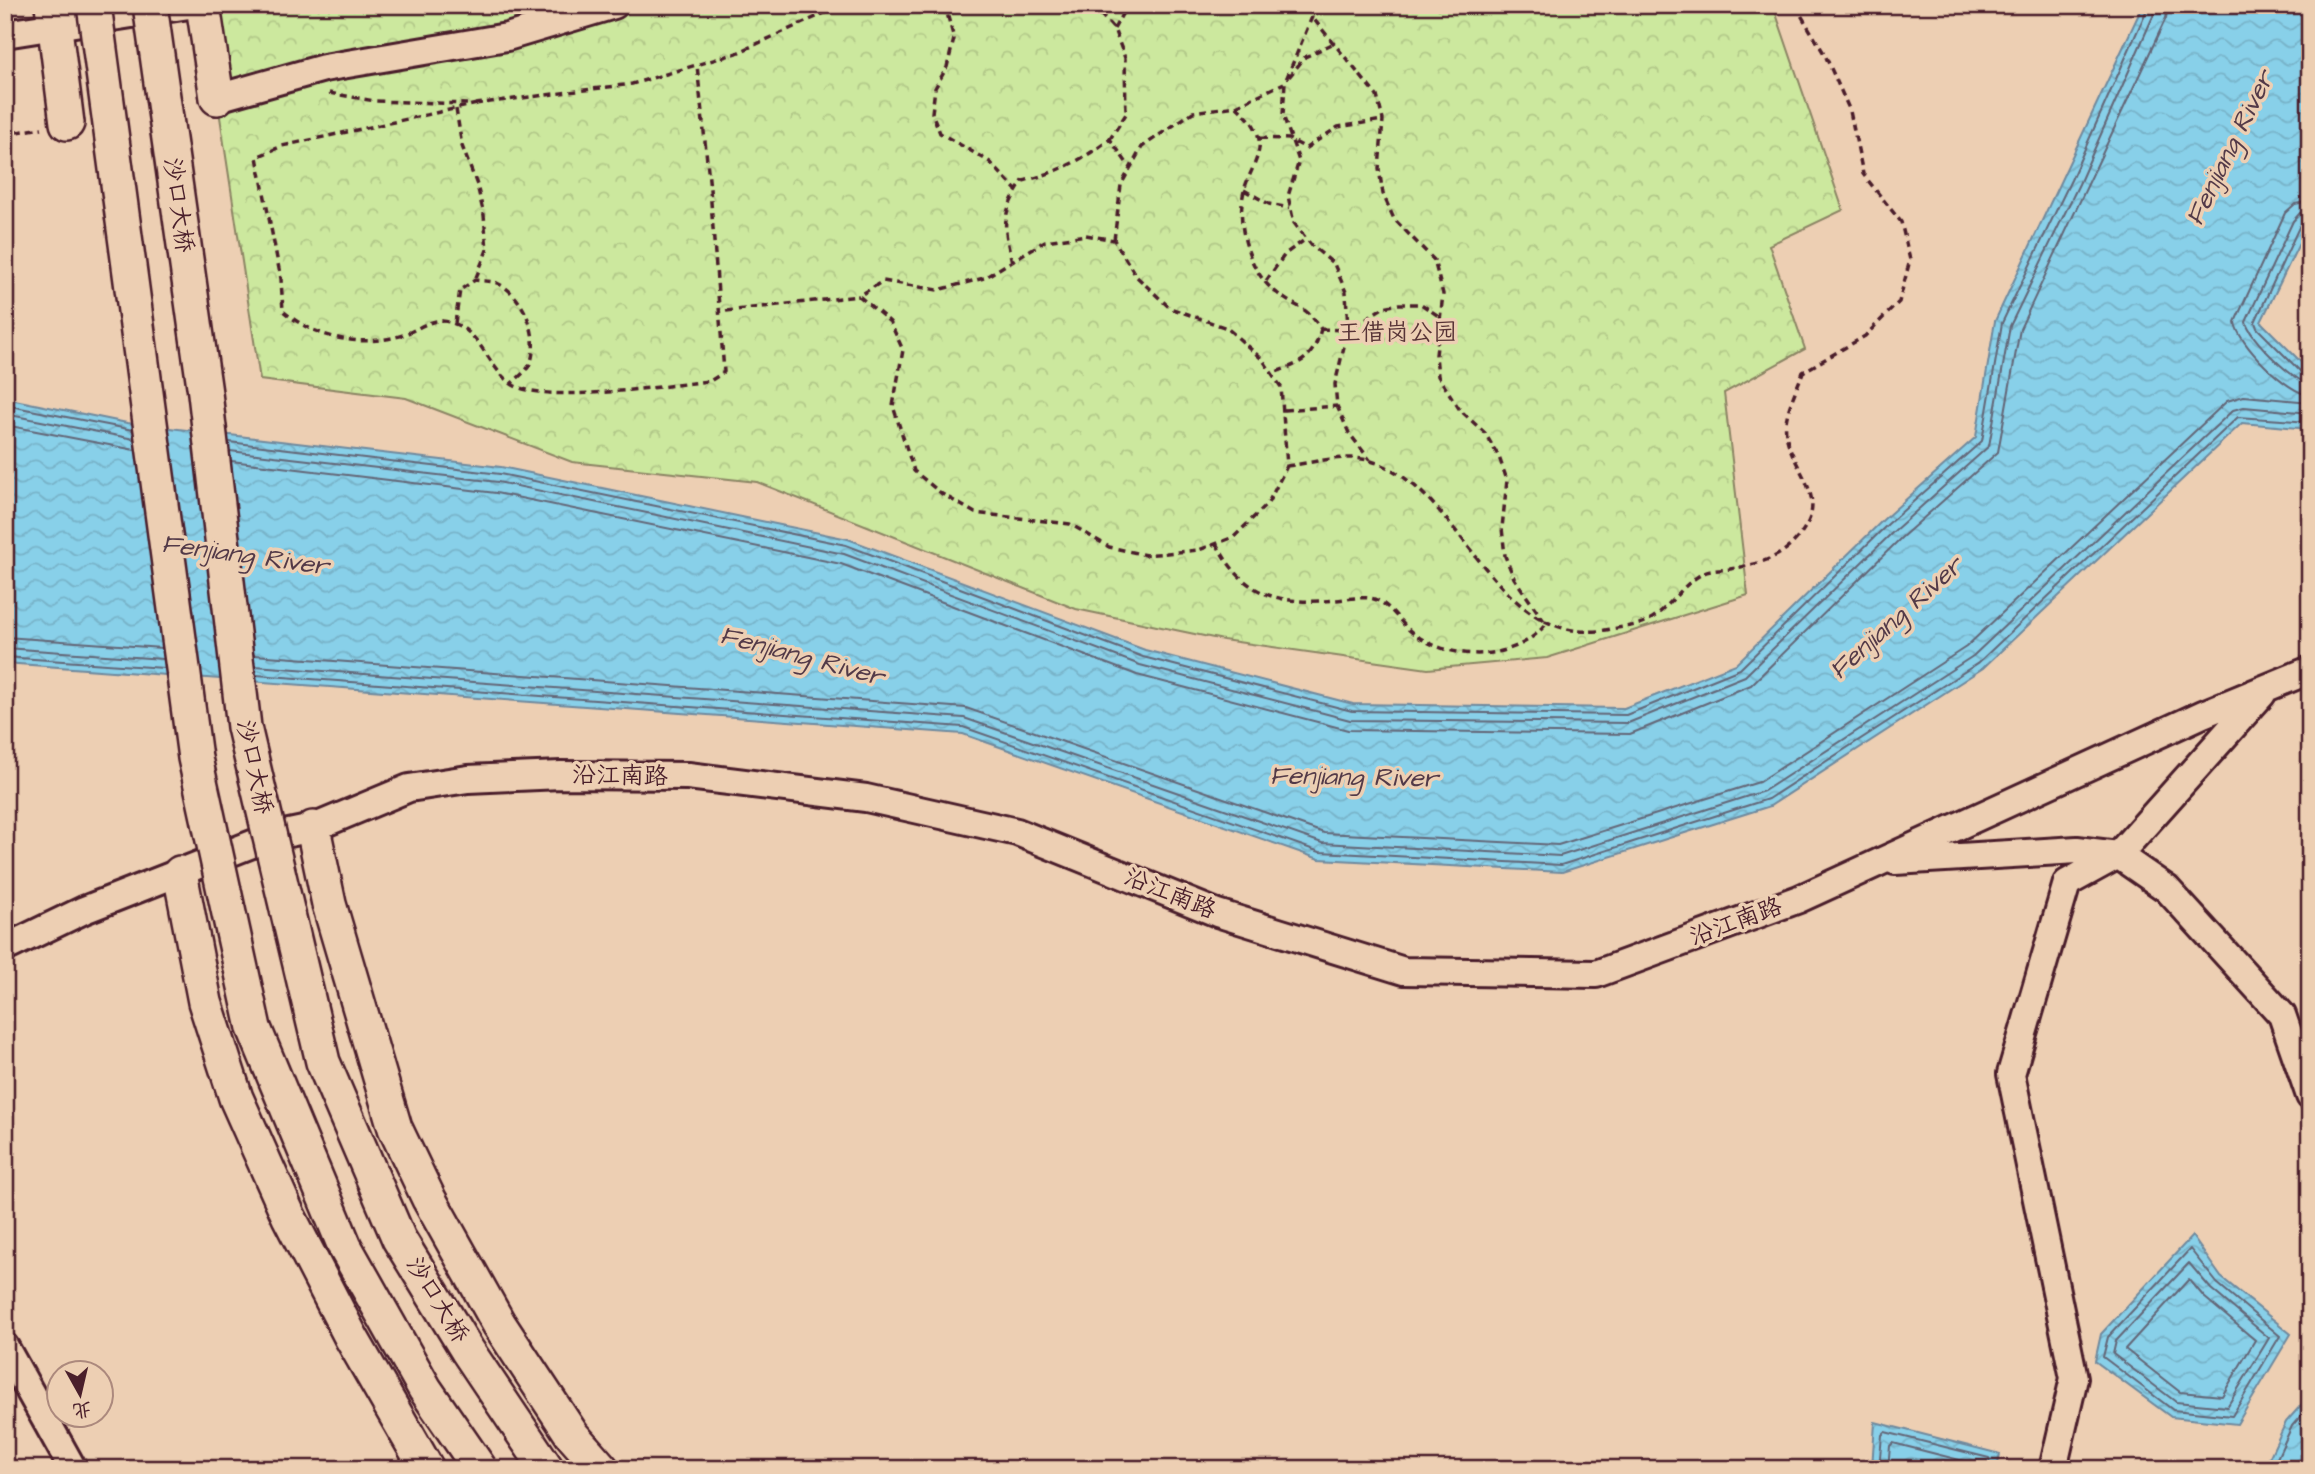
<svg xmlns="http://www.w3.org/2000/svg" width="2315" height="1474" font-family="'Architects Daughter','LXGW WenKai TC',sans-serif">
  <style>
    .park { fill: url(#park-crowns); stroke: #8b8464; stroke-width: 2 }
    .water { fill: url(#water-waves); stroke: #6f899d; stroke-width: 2 }
    .lines { fill: none; stroke-linecap: round; stroke-linejoin: round }
    .shore { stroke: #636677; stroke-width: 2 }
    .minor-casing { stroke: #4a1f2b; stroke-width: 32 }
    .major-casing { stroke: #4a1f2b; stroke-width: 38 }
    .path { stroke: #4a1f2b; stroke-width: 3.5; stroke-dasharray: 7 5; stroke-linecap: butt }
    .minor { stroke: #edcfb3; stroke-width: 26 }
    .major { stroke: #edcfb3; stroke-width: 33 }
    .major-bridge-casing { stroke: #4a1f2b; stroke-width: 38; stroke-linecap: butt }
    .major-bridge { stroke: #edcfb3; stroke-width: 33 }
    .labels { text-anchor: middle; dominant-baseline: central; stroke-width: 7; stroke-linejoin: round; paint-order: stroke }
    .street-label { font-size: 24px; fill: #4a1f2b; stroke: #edcfb3 }
    .park-label { font-size: 24px; fill: #573336; stroke: #edcfb3 }
    .water-label { font-size: 26px; font-style: italic; fill: #533a48; stroke: #edcfb3 }
  </style>
  <defs>
    <pattern id="park-crowns" width="20" height="18" patternUnits="userSpaceOnUse" patternTransform="scale(1.75)"><rect width="20" height="18" fill="#cce89e"/><path d="M2 6a3 3 0 1 1 6 0M12 15a3 3 0 1 1 6 0" fill="none" stroke="#b1c788"/></pattern>
    <pattern id="water-waves" width="16" height="10" patternUnits="userSpaceOnUse" patternTransform="scale(1.75)"><rect width="16" height="10" fill="#88d0e9"/><path d="M0 5q4-4 8 0t8 0" fill="none" stroke="#77b2c8"/></pattern>
  </defs>
  <rect width="100%" height="100%" fill="#edcfb3"/>
  <filter id="ink" filterUnits="userSpaceOnUse"><feTurbulence type="fractalNoise" baseFrequency=".0143" numOctaves="2"/><feDisplacementMap in="SourceGraphic" scale="14" xChannelSelector="R" yChannelSelector="G"/><feConvolveMatrix kernelMatrix="1 2 1 2 8 2 1 2 1" color-interpolation-filters="sRGB"/></filter>
  <g filter="url(#ink)">
    <!-- park -->
    <path class="park" d="M203,5H1773L1843,210L1769,245L1805,349L1724,393L1748,595L1547,658L1428,669L1223,640L1076,609L757,482L572,462L406,398L260,380Z"/>
    <!-- water -->
    <path class="water" d="M2143,5H2310V221L2261,322L2310,371V429L2242,423L1983,668L1770,806L1562,872L1319,859L963,734L5,663V398L127,423L501,467L848,539L1145,650L1353,704L1624,708L1736,664L1884,519L1976,437L1995,321Z
      M2192,1236L2221,1277L2291,1334L2237,1424L2171,1417L2095,1361L2101,1334Z
      M2310,1395V1469H2264L2286,1422Z
      M1875,1422L2000,1454L1997,1469H1872Z"/>
    <g class="lines">
      <!-- shore -->
      <path class="shore" d="M2310,201L2295,204L2285,213L2235,322C2237,343 2288,394 2310,395
        M2310,212L2300,213L2293,221L2246,322C2248,337 2295,383 2310,384
        M2310,220L2300,225L2255,322L2257,328L2302,373L2310,375
        M5,405L133,430
        M5,414L134,439
        M5,425L135,450
        M229,442L500,474L846,545L1143,657L1352,711L1626,715L1740,669L1888,524L1982,441L2002,323L2071,180L2149,5
        M230,451L498,482L844,554L1140,665L1350,720L1628,723L1745,676L1894,531L1989,446L2010,326L2079,184L2158,5
        M231,461L496,493L841,564L1137,675L1348,730L1630,734L1751,685L1901,538L1998,452L2020,329L2166,18L2168,5
        M5,637L162,648
        M5,648L163,659
        M254,655L966,708L1324,833L1558,845L1759,782L1966,647L2227,401L2244,396L2310,402
        M5,657L164,668
        M255,666L964,718L1322,843L1560,856L1764,791L1973,656L2233,410L2244,407L2310,413
        M256,675L963,727L1320,852L1561,865L1768,799L1978,663L2238,417L2310,422
        M2190,1249L2217,1283L2280,1336L2232,1416L2173,1410L2103,1357L2108,1337Z
        M2189,1263L2211,1289L2269,1338L2227,1407L2176,1402L2113,1354L2116,1341Z
        M2189,1279L2204,1297L2255,1340L2222,1396L2180,1392L2125,1349Z
        M1879,1469L1882,1435L1885,1432L1989,1458L1990,1469
        M1888,1469L1890,1446L1893,1443L1979,1465L1982,1469
        M2272,1469L2292,1426L2310,1405"/>
      <!-- minor casing -->
      <g class="minor-casing">
        <path id="minor" d="M5,34L189,5
          M217,98L324,68L507,37L614,5
          M1895,861L2077,850L2118,855L2167,889L2282,1015L2310,1096
          M5,948L84,910L270,837L313,828L409,788L468,779L561,775L688,776L866,798L1017,832L1217,913L1404,971L1596,974L1799,899L2203,714L2310,670
          M5,1347L73,1469
          M2053,1469L2074,1378L2011,1074L2067,883L2118,855L2262,694"/>
      </g>
      <!-- major casing -->
      <g class="major-casing">
        <path id="major" d="M52,5L67,123
          M203,5L217,98
          M313,828L329,904L395,1128L429,1199L499,1324L572,1435L602,1469
          M180,873L205,1002L236,1098L289,1217L351,1337L427,1469"/>
      </g>
      <!-- path -->
      <path class="path" d="M893,5L947,13L993,5
        M952,5L947,13L954,39L947,67L935,88L932,113L940,133L990,162L1017,191
        M1092,5L1114,29L1125,58L1126,114L1110,139
        M1309,5L1312,17L1285,82L1283,115L1299,161L1288,196L1294,223L1312,246L1334,264L1346,292L1348,330L1335,384L1337,406L1349,433L1370,460
        M1114,29L1127,5
        M1289,77L1305,57L1334,43
        M329,93L375,101L467,104
        M475,104L632,84L737,53L827,12L871,5
        M477,104L282,146L257,157L281,279L283,311C316,339 361,348 403,335C415,331 430,319 443,321C479,325 484,362 510,383C541,406 669,385 710,381L724,372L710,189L697,65
        M1236,106L1284,83
        M456,109L462,146L477,185L484,215L487,250L475,280
        M5,134L42,128
        M1260,138L1289,139L1306,148L1338,127L1383,120
        M1244,190L1269,204L1290,208
        M1086,235L1114,240L1136,276L1170,308L1227,328L1263,360L1281,387L1287,466L1268,503L1234,537L1199,550L1146,555L1109,547L1070,524L975,513L942,494L914,471L893,406L903,350L890,322L859,296L883,281L938,290L984,278L1045,241Z
        M1114,240L1121,185L1142,147L1193,112L1236,106C1245,115 1254,122 1258,135C1264,154 1248,173 1244,191C1240,208 1241,227 1246,244C1251,262 1261,282 1277,293C1298,310 1304,303 1321,329C1313,359 1302,363 1273,373
        M1012,262C1003,225 1001,214 1023,181C1056,173 1083,160 1110,139L1129,166
        M1266,281L1285,254L1306,239
        M726,311L859,296
        M455,323L460,290L475,280C482,281 491,281 497,283C523,294 541,337 530,364C527,371 517,378 511,384
        M1321,329L1348,330L1384,307L1399,304H1421L1440,317
        M1284,410L1337,406
        M1287,466C1312,463 1346,453 1371,461C1464,488 1494,653 1611,629C1622,627 1638,626 1647,621C1669,610 1681,584 1704,573C1711,570 1722,570 1730,569C1765,563 1790,556 1808,522C1825,488 1781,457 1786,422C1788,406 1797,388 1803,372L1865,336L1899,302L1910,260L1901,222L1863,174L1850,111L1825,55L1795,5
        M1216,543C1244,597 1279,605 1337,600C1347,599 1364,596 1374,599C1392,605 1400,624 1414,634C1453,662 1515,662 1546,624L1514,578L1505,556L1502,528L1507,480L1499,457L1485,433L1460,410L1438,376L1436,355L1443,294L1434,260L1394,219L1383,194L1379,169L1383,120L1377,96L1312,17"/>
      <!-- minor -->
      <use href="#minor" class="minor"/>
      <!-- major -->
      <use href="#major" class="major"/>
      <!-- major-bridge casing -->
      <g class="major-bridge-casing">
        <path id="major-bridge" d="M94,5L195,758L254,1028L345,1247L425,1389L480,1469
          M150,5L205,393L244,727L323,1062L399,1239L467,1350L547,1469"/>
      </g>
      <!-- major-bridge -->
      <use href="#major-bridge" class="major-bridge"/>
    </g>
  </g>
  <g class="labels">
    <!-- street labels -->
    <g class="street-label">
      <text transform="translate(178 205) rotate(82)">沙口大桥</text>
      <text transform="translate(254 767) rotate(78)">沙口大桥</text>
      <text transform="translate(620 776) rotate(1)">沿江南路</text>
      <text transform="translate(1170 894) rotate(22)">沿江南路</text>
      <text transform="translate(1736 922) rotate(-20)">沿江南路</text>
      <text transform="translate(437 1300) rotate(58)">沙口大桥</text>
    </g>
    <!-- park labels -->
    <g class="park-label">
      <text x="1397" y="333">王借岗公园</text>
    </g>
    <!-- water labels -->
    <g class="water-label">
      <text transform="translate(2230 148) rotate(-64)">Fenjiang River</text>
      <text transform="translate(245 555) rotate(8)">Fenjiang River</text>
      <text transform="translate(1896 618) rotate(-42)">Fenjiang River</text>
      <text transform="translate(802 656) rotate(15)">Fenjiang River</text>
      <text transform="translate(1354 777) rotate(1)">Fenjiang River</text>
    </g>
  </g>
  <!-- margin -->
  <rect width="2315" height="1474" fill="none" stroke="#edcfb3" stroke-width="28"/>
  <rect x="14" y="14" width="2287" height="1446" fill="none" stroke="#4a1f2b" stroke-width="2.5" filter="url(#ink)"/>
  <!-- north arrow -->
  <g transform="translate(80 1394) rotate(172)"><circle r="33" fill="#edcfb3" stroke="#ac897d" stroke-width="2"/>
  <path d="M0-5L12 26L0 18L-12 26Z" fill="#4a1f2b"/>
  <text y="-10" font-size="19" font-weight="bold" text-anchor="middle" fill="#4a1f2b">北</text>
  </g>
</svg>
